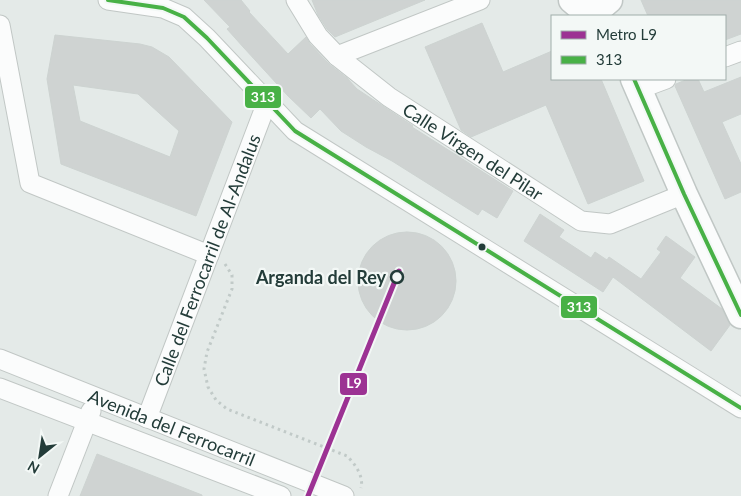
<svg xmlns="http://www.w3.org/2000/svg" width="741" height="496" font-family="Lato,sans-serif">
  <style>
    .building { fill: #cfd3d2; stroke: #cdd3d1; fill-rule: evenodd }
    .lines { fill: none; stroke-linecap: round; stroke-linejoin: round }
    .street-casing { stroke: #c1c7c5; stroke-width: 21 }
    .secondary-casing { stroke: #c0c7c5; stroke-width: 29 }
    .path { stroke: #c1cac8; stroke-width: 3; stroke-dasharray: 2.5 4; stroke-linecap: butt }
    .street { stroke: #fbfcfc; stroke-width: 19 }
    .secondary { stroke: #fbfcfc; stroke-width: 26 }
    .bus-1-casing { stroke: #f3f8f6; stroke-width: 8 }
    .bus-1 { stroke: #48b146; stroke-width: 4 }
    .metro-1-casing { stroke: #f3f8f6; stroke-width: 9 }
    .metro-1 { stroke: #9c3293; stroke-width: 5 }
    .bus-dot { fill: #233c39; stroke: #f3f8f6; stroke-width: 2 }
    .stop-dot { fill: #f3f8f6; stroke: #233c39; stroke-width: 2.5 }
    .labels { text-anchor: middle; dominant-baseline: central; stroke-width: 4.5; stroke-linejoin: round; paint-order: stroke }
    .street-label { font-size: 18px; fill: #233c39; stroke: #f3f8f6 }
    .stop-label { font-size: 18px; font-weight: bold; fill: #233c39; stroke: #f3f8f6; text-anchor: end }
    .line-badge { stroke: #f3f8f6; stroke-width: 2 }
    .badge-label { font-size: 14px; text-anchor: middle; font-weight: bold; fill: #fff }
  </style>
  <rect width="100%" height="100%" fill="#e4eae8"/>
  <!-- building -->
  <path class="building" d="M204,0H241L250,11L249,12L288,54L306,37L310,44L329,64L347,78L357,89L413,126L412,127L513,191L497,218L482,209L478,215L392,161L366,147L341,131L320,109L311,118L288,96L244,48L227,29L230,27Z
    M312,0H425L335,37L327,29L318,15Z
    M641,0H741V34L725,40V16H648Z
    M482,23L503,72L552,51V79H601L644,181L588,204L546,105L471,137L461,130L425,47Z
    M55,35L140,44L152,47L169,57L232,122L196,216L61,164L47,79ZM73,85L138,94L179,131L170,157L80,121Z
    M741,77V114L722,122L741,164V192L725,199L675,86L676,84L688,79H698L704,92Z
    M540,214L564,230L559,237L591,258L595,252L607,260L609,257L641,279L661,252L657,249L666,236L695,257L680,278L722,309L730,325L711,351L613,277L603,292L524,241Z
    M358 281a49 49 0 1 1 98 0a49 49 0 1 1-98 0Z
    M97,454L202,495V496H80Z"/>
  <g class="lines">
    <!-- street casing -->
    <g class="street-casing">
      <g id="street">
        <path d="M108,0L163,8L184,17L207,38L295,131L741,408"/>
        <path id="s1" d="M296,0L318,36L337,56L389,97L581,221L610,224L684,194"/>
        <path d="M0,25L30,183L209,255"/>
        <path d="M337,56L480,0"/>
        <path d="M725,57L741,51"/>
        <path d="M639,89L666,79"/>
        <path id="s2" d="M0,359L344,496"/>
        <path d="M0,388L281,496"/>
        <path id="s3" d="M147,418L267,102"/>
        <path d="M58,496L91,411"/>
      </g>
    </g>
    <!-- secondary casing -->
    <g class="secondary-casing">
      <path id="secondary" d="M572,0C583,11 598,11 609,0
        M634,79L684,194L741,315"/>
    </g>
    <!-- path -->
    <path class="path" d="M225,264L232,275V289L207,352L204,369L208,387L216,400L227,409L347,456C355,464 364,476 361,488"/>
    <!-- street -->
    <use href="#street" class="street"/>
    <!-- secondary -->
    <use href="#secondary" class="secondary"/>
    <!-- bus-1 casing -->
    <g class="bus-1-casing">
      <path id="bus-1" d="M108,0L163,8L184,17L207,38L295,131L741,408
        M634,79L684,194L741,315"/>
    </g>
    <!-- bus-1 -->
    <use href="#bus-1" class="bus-1"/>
    <!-- metro-1 casing -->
    <g class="metro-1-casing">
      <path id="metro-1" d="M308,496L399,271"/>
    </g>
    <!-- metro-1 -->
    <use href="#metro-1" class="metro-1"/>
  </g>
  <!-- markers -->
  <circle class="bus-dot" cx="482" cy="247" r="4.5"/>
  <circle class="stop-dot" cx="397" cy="277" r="6"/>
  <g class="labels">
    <!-- street labels -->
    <g class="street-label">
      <text stroke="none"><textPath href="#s1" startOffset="236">Calle Virgen del Pilar</textPath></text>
      <text stroke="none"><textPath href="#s3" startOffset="169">Calle del Ferrocarril de Al-Andalus</textPath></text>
      <text stroke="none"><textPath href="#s2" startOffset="185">Avenida del Ferrocarril</textPath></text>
    </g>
    <!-- stop labels -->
    <g class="stop-label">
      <text x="386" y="277">Arganda del Rey</text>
    </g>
  </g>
  <g class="line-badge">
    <rect x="244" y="85" width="38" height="24" rx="5" fill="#48b146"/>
    <rect x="560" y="295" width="38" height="24" rx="5" fill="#48b146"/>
    <rect x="339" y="372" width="29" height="24" rx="5" fill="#9c3293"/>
  </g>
  <g class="badge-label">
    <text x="263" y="102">313</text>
    <text x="579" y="312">313</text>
    <text x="354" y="388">L9</text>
  </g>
  <!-- legend -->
  <rect x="551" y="15" width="175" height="65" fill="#f3f8f6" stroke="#a0adaa"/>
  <rect x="561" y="31" width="25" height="8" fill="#9c3293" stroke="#a0adaa"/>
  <text x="596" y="40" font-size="15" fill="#233c39">Metro L9</text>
  <rect x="561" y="56" width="25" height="8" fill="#48b146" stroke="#a0adaa"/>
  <text x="596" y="65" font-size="15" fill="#233c39">313</text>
  <!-- north arrow -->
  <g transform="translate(40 456) rotate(210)" stroke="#f3f8f6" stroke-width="4" paint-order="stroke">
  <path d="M0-4L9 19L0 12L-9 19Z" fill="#233c39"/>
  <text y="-8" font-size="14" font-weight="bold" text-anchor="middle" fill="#233c39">N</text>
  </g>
</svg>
